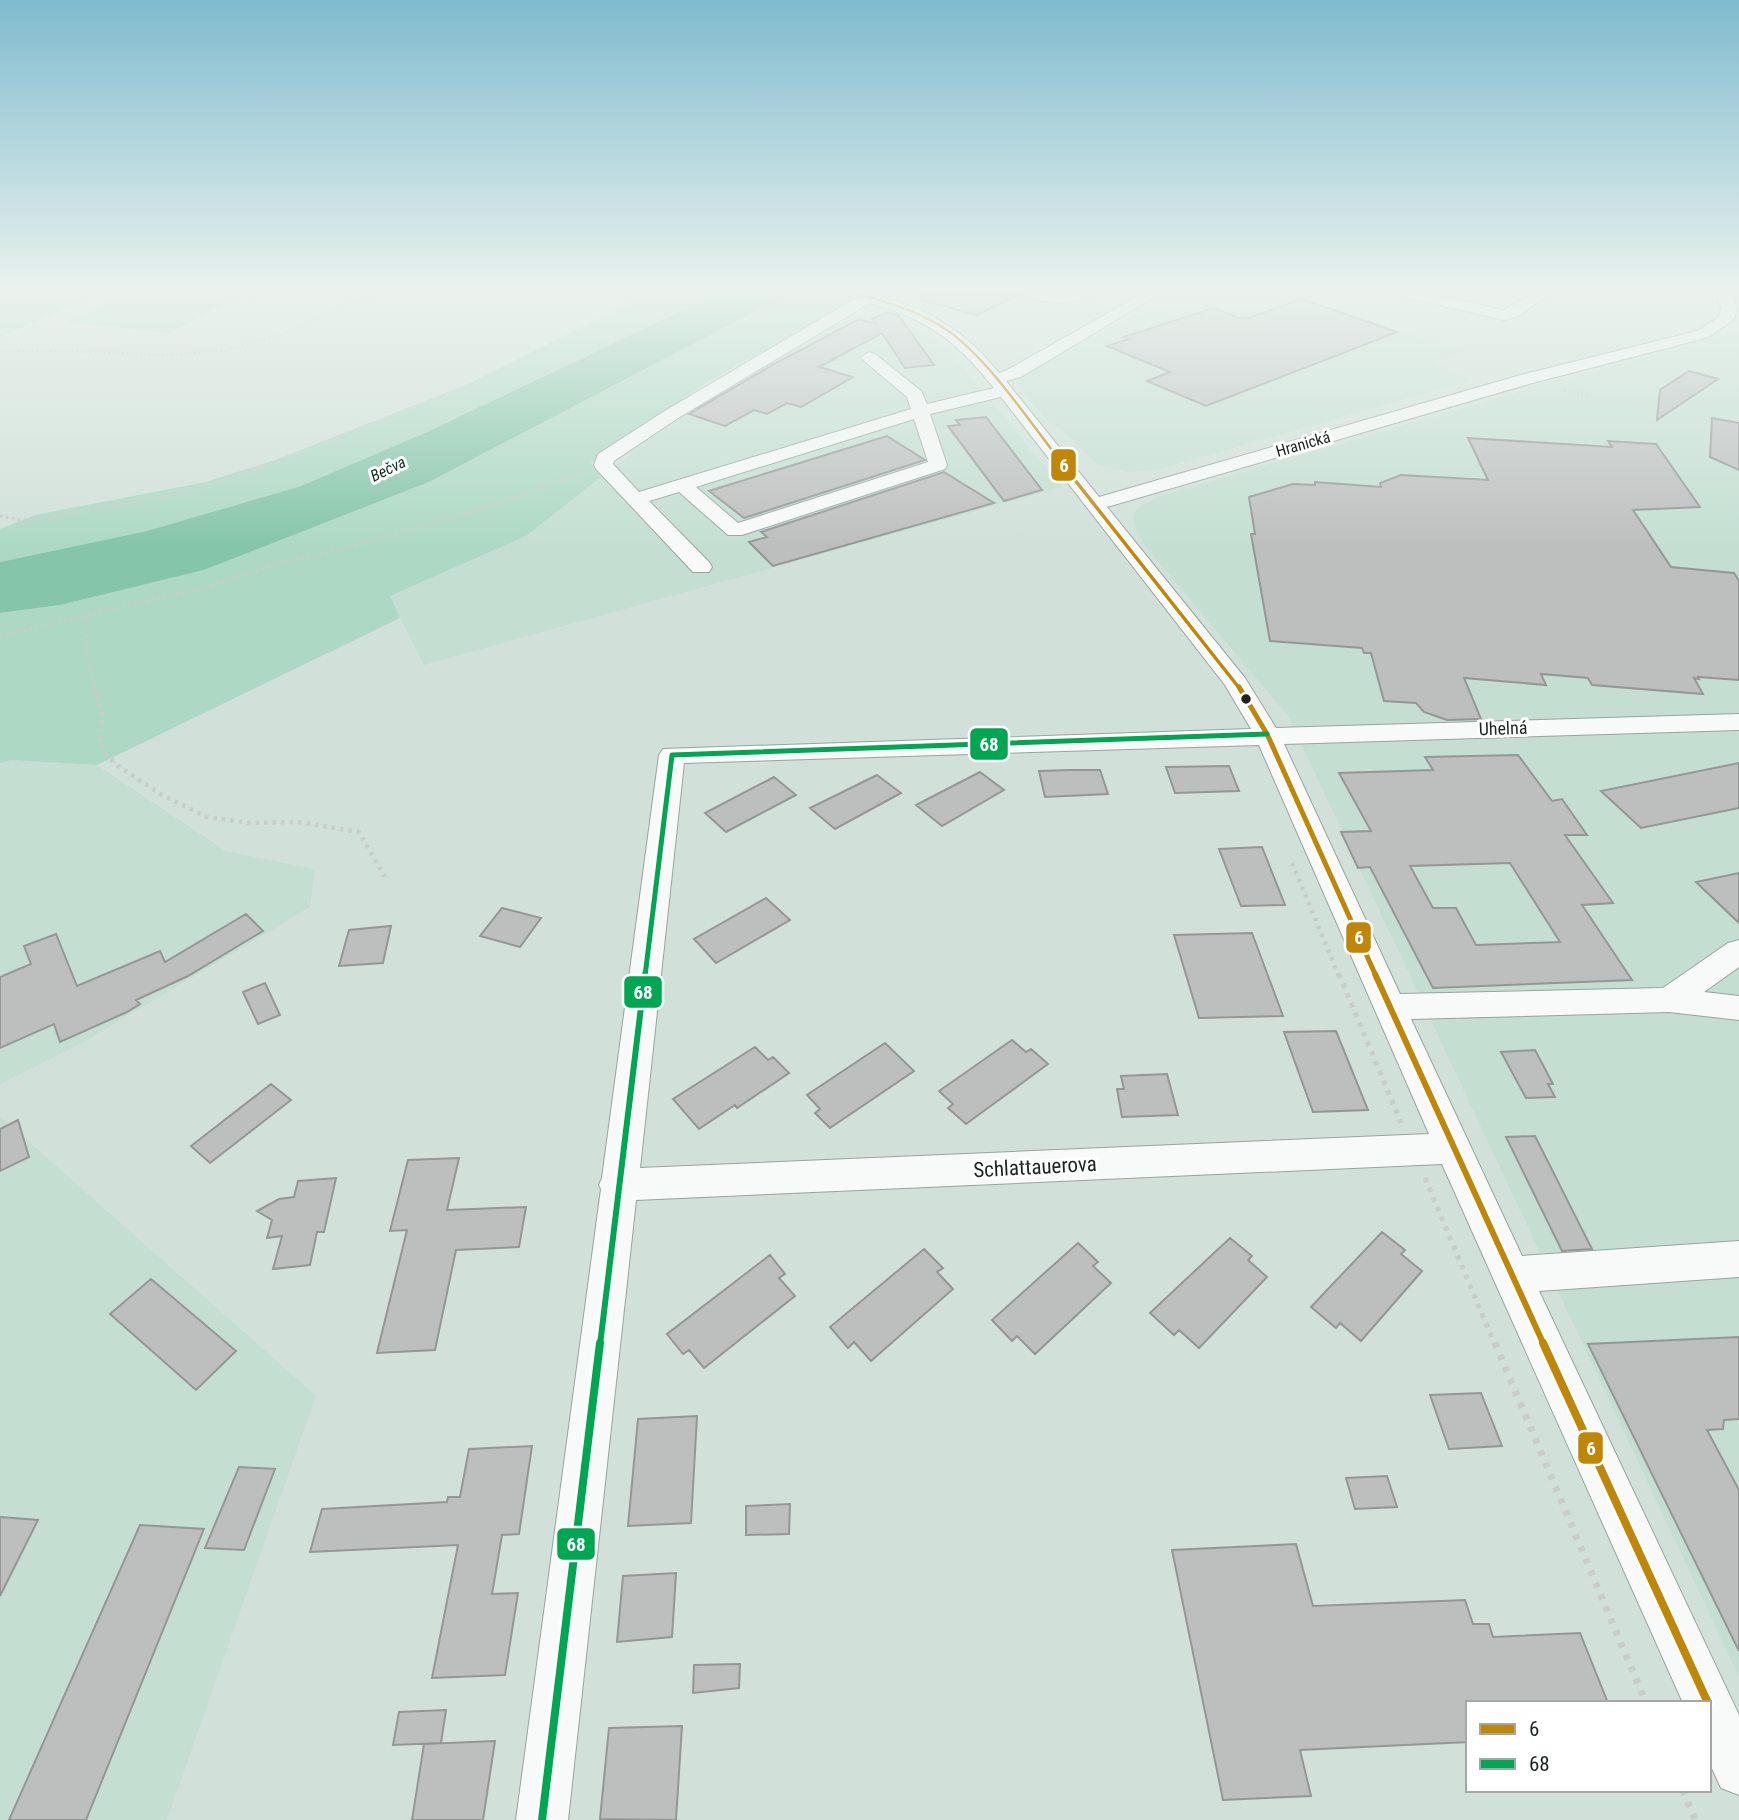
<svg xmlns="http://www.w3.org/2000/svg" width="1739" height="1820" font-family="'Roboto Condensed',sans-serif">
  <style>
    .built { fill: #c4dfd2 }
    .green { fill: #add9c4 }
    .water { fill: #85c5a9 }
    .building { fill: #bdbfbf; stroke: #949796; stroke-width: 2; fill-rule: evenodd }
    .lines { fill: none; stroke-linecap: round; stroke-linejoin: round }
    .minor-casing { stroke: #98a49f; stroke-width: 2 }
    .path-far4 { stroke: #c8ccca; stroke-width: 2.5; stroke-dasharray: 2 2.5; stroke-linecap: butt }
    .path-far3 { stroke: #c8ccca; stroke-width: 3.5; stroke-dasharray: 2.5 3.5; stroke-linecap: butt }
    .path-far2 { stroke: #c8ccca; stroke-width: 4.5; stroke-dasharray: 3.5 5; stroke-linecap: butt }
    .path-far1 { stroke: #c8ccca; stroke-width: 5; stroke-dasharray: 4.5 6; stroke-linecap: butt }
    .path { stroke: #c8ccca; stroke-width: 7; stroke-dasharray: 5 8; stroke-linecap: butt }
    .minor { fill: #f8faf9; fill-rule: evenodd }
    .bus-1-far4-casing { stroke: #fff; stroke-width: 5 }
    .bus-1-far3-casing { stroke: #fff; stroke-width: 7 }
    .bus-1-far2-casing { stroke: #fff; stroke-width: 10 }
    .bus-1-far1-casing { stroke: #fff; stroke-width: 11 }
    .bus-1-casing { stroke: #fff; stroke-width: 13 }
    .bus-2-far2-casing { stroke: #fff; stroke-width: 10 }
    .bus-2-far1-casing { stroke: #fff; stroke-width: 11 }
    .bus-2-casing { stroke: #fff; stroke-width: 13 }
    .bus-1-far4 { stroke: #c08608; stroke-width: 2.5 }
    .bus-1-far3 { stroke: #c08608; stroke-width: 3.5 }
    .bus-1-far2 { stroke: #c08608; stroke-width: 5 }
    .bus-1-far1 { stroke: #c08608; stroke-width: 6 }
    .bus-1 { stroke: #c08608; stroke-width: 8 }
    .bus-2-far2 { stroke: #00a651; stroke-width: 5 }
    .bus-2-far1 { stroke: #00a651; stroke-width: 6 }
    .bus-2 { stroke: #00a651; stroke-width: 8 }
    .bus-dot { fill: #1a2520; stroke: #fff; stroke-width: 2.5 }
    .labels { text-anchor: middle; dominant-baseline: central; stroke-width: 6; stroke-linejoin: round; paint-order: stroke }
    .far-street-label { font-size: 16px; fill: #1a2520; stroke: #fff }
    .far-water-label { font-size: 16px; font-style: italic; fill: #0a3122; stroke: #fff }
    .street-label { font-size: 18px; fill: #1a2520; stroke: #fff }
    .near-street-label { font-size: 21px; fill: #1a2520; stroke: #fff }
    .line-badge { stroke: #fff; stroke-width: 2.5 }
    .badge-label { font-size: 19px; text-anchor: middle; font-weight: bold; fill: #fff }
  </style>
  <rect width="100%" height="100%" fill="#d1e1d9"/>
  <!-- built -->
  <path class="built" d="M1172,293H1285L1461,352L1435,363L1471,380L1156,470L1128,472L1097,464L1063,431L1048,422L1015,381Z
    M880,312L932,336L952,354L1062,487L424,665L389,596L526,536L653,436L734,381L784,351L860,313Z
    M1739,332V1677L1288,716L1142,542L1133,520L1135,511L1147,502L1163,495L1588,372Z
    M11,760L97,765L226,851L315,869L310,907L82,1043L0,1084V763Z
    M0,1116L316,1396L167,1820H0Z"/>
  <!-- green -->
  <path class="green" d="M0,293H99L0,337Z
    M126,293H244L169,333L66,322Z
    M650,293H719L427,432L301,486L147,531L0,562V529L35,515L206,482L275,460L464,386Z
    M790,293H836L847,296L843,306L706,383L591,463L601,477L526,536L390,596L400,618L97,765L11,760L0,763V613L60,605L204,570L429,482Z"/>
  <!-- water -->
  <path class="water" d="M719,293H790L429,482L204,570L60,605L0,613V562L147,531L301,486L427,432Z"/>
  <!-- building -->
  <path class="building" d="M922,293H1022L977,315L921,300Z
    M1302,299L1397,332L1206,406L1147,381L1170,372L1107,346L1129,339L1124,337L1213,308L1240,318L1251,317Z
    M888,312L899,316L934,365L905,368L882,333L819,367L853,377L801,407L787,403L767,414L754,410L725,426L689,414L774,364L859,319L876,324L872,319Z
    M1689,371L1718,379L1657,420L1660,390Z
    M986,417L1042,490L1004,501L948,426L960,425L956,420Z
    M1712,418L1739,423V470L1710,457Z
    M887,436L925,460L744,518L709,491Z
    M1468,438L1612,447L1608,441L1656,444L1700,507L1633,510L1671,567L1734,573L1739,581V680L1698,677L1699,679L1694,678L1703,694L1592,685L1588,678L1541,674L1546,685L1464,678L1481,719L1447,720L1424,712L1416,703L1384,701L1371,653H1364L1362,648L1270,641L1251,534H1255L1249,497L1293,484L1315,485V482L1381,487L1380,483L1401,475L1488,480Z
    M944,472L994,503L773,566L749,542L767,537L761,532Z
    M1518,755L1552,801L1562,799L1587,835H1565L1613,903L1582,905L1632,980L1433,988L1370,867L1358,868L1341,832L1371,831L1339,773L1433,770L1425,757ZM1510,863L1560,942L1476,945L1456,908H1433L1410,866Z
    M1739,763V808L1641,828L1601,791Z
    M1229,766L1239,791L1175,793L1166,767Z
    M1070,770H1100L1108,794L1045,797L1039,771Z
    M980,772L1004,790L942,826L916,805Z
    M877,775L901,793L835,829L810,808Z
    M774,777L796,795L726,832L705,813Z
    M1262,847L1285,905L1241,906L1219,849Z
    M1739,873V923L1696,882Z
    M766,898L790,920L716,963L694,939Z
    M502,908L541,918L520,947L480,936Z
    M246,914L263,931L188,976L136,1000L140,1004L127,1012L60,1042L54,1024L0,1048V977L31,964L24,946L56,934L77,986L160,951L165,962Z
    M391,926L383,963L339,966L349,930Z
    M1252,933L1283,1016L1199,1018L1174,935Z
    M265,983L280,1015L258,1024L243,992Z
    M1336,1031L1368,1110L1313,1112L1284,1032Z
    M1012,1040L1026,1052L1031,1049L1048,1064L966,1124L948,1108L953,1104L939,1091Z
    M885,1043L914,1071L830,1128L815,1113L820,1109L807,1095Z
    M755,1047L768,1060L773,1057L789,1073L737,1108L735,1105L699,1129L673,1099Z
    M1535,1050L1553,1084H1548L1555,1097L1526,1098L1501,1052Z
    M1167,1074L1178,1115L1122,1117L1117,1089H1124L1121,1076Z
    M271,1084L291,1100L210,1163L191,1146Z
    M18,1120L29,1157L0,1171V1129Z
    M1535,1136L1592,1249L1562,1251L1506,1137Z
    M459,1158L447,1210L526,1207L519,1247L456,1250L435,1350L377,1353L407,1230L390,1231L408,1160Z
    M336,1178L324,1232H317L310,1265L273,1269L282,1236L267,1238L272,1220L257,1211L279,1199L294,1197L298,1181Z
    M1382,1232L1405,1250L1401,1254L1422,1271L1361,1341L1340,1323L1336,1328L1311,1307Z
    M1230,1238L1252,1256L1248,1260L1267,1277L1199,1348L1179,1330L1174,1335L1150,1313Z
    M1078,1243L1098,1262L1093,1266L1111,1283L1035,1354L1017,1336L1012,1341L992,1320Z
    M924,1249L943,1268L937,1272L953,1289L871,1361L854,1342L848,1348L830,1327Z
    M770,1255L785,1274L779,1278L795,1296L704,1368L689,1350L683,1354L667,1334Z
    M151,1279L236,1351L196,1390L110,1314Z
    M1739,1337V1419L1724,1420L1723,1429L1707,1430L1739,1490V1651L1588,1344Z
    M1481,1393L1502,1446L1449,1449L1430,1395Z
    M697,1416L691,1523L628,1526L638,1419Z
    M532,1446L519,1534L502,1535L492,1594L518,1593L505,1675L432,1678L458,1545L310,1552L322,1509L447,1502L448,1497H460L469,1449Z
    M239,1467L275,1469L244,1550L205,1548Z
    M1387,1476L1397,1507L1355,1509L1346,1478Z
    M790,1504L789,1534L746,1535V1506Z
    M0,1517L38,1520L0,1596Z
    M140,1525L204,1529L86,1820H9Z
    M1296,1544L1313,1606L1465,1600L1473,1624H1489L1493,1637L1580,1633L1608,1703H1468V1742L1300,1750L1311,1796L1223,1800L1172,1550Z
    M676,1573L672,1637L617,1642L623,1576Z
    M740,1664L739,1688L693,1693L694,1665Z
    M446,1710L441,1743L393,1745L399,1712Z
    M682,1726L676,1820L600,1819L609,1728Z
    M495,1741L483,1820H412L424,1744Z"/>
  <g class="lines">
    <!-- minor casing -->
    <g class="minor-casing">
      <path id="minor" d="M846,293H883L881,296C933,312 964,330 999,373L1009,369L1143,293H1161L1021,377L1006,381L1099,497L1517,376L1697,331L1719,317L1721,308L1716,293H1730L1737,308L1734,319L1709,337L1529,384L1107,507L1245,678L1276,728L1739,714V730L1284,744L1400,994L1663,988L1728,943L1739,940V967L1704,992L1739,996V1020L1669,1012L1411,1019L1522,1256L1739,1241V1277L1539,1291L1739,1715V1795L1721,1788L1709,1762V1703H1683L1442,1164L636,1200L568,1820H516L601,1189L599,1185L602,1178L659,755L663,749L1251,729L1225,685L1001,397L930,414L947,465L945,469L742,535H728L679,492L649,501L709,562L712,567L709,572H693L596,469L594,465L598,454L663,412L856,298ZM870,303C931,321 955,340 994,388L927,404L921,391L875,354L869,352L861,357L863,360L907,397L911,409L639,492L613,464L614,461L675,420ZM914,419L928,462L738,523L696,487ZM1259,745L1429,1134L640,1168L684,763Z
        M1025,293H1092C1078,306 1039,305 1025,293Z
        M1399,293H1426L1504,310L1534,293H1551L1517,317L1504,320L1401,296Z"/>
    </g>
    <!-- path-far4 -->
    <path class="path-far4" d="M0,352L60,351L166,355L223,351L283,334L377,293
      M1564,390L1590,396
      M263,467L510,368L631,308L634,298L628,293"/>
    <!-- path-far3 -->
    <path class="path-far3" d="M0,516L22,520L45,519L191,491L268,465
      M88,617L86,653L95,689
      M0,636L208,587L279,563L343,549L496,505L585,472"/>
    <!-- path-far2 -->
    <path class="path-far2" d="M95,687L102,714L100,741L106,754L118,766L162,795L207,817L249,823L298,822L359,832L385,877
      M1292,863L1339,976"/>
    <!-- path-far1 -->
    <path class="path-far1" d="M1339,974L1401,1123
      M1425,1178L1495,1345"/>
    <!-- path -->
    <path class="path" d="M1495,1343L1646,1703
      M1683,1790L1695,1820"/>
    <!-- minor -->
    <use href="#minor" class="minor"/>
    <!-- bus-1-far4 casing -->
    <g class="bus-1-far4-casing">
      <path id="bus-1-far4" d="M853,293C886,302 920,311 948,331C989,359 1033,427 1065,467"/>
    </g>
    <!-- bus-1-far3 casing -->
    <g class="bus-1-far3-casing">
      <path id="bus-1-far3" d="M1063,465L1240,689"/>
    </g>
    <!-- bus-1-far2 casing -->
    <g class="bus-1-far2-casing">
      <path id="bus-1-far2" d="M1239,687L1267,734L1376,976"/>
    </g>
    <!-- bus-1-far1 casing -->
    <g class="bus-1-far1-casing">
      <path id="bus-1-far1" d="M1375,974L1544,1345"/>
    </g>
    <!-- bus-1 casing -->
    <g class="bus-1-casing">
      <path id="bus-1" d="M1543,1343L1708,1703"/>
    </g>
    <!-- bus-2-far2 casing -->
    <g class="bus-2-far2-casing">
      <path id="bus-2-far2" d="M645,976L672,755L1267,734"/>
    </g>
    <!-- bus-2-far1 casing -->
    <g class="bus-2-far1-casing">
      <path id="bus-2-far1" d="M600,1345L645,974"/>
    </g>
    <!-- bus-2 casing -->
    <g class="bus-2-casing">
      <path id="bus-2" d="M542,1820L600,1343"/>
    </g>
    <!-- bus-1-far4 -->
    <use href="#bus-1-far4" class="bus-1-far4"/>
    <!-- bus-1-far3 -->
    <use href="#bus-1-far3" class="bus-1-far3"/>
    <!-- bus-1-far2 -->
    <use href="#bus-1-far2" class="bus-1-far2"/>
    <!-- bus-1-far1 -->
    <use href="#bus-1-far1" class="bus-1-far1"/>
    <!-- bus-1 -->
    <use href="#bus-1" class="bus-1"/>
    <!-- bus-2-far2 -->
    <use href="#bus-2-far2" class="bus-2-far2"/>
    <!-- bus-2-far1 -->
    <use href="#bus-2-far1" class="bus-2-far1"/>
    <!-- bus-2 -->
    <use href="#bus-2" class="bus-2"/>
  </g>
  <!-- sky -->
  <linearGradient id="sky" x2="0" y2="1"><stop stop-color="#80bbcf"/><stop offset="0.53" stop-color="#eaf2ee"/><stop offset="1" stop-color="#eaf2ee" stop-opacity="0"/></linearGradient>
  <rect width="1739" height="548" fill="url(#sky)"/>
  <!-- markers -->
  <circle class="bus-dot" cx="1246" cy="699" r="6"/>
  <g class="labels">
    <!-- far-street labels -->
    <g class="far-street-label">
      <text transform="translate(1303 444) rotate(-16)">Hranická</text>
    </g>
    <!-- far-water labels -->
    <g class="far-water-label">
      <text transform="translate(388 469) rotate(-26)">Bečva</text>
    </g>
    <!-- street labels -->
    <g class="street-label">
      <text transform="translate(1503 728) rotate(-2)">Uhelná</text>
    </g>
    <!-- near-street labels -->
    <g class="near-street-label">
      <text transform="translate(1035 1167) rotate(-3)">Schlattauerova</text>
    </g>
  </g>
  <g class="line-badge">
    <rect x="1050" y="448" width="27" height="34" rx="7" fill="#c08608"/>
    <rect x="969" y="727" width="40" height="34" rx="7" fill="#00a651"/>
    <rect x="1345" y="921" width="27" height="33" rx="7" fill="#c08608"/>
    <rect x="623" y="975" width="40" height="34" rx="7" fill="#00a651"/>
    <rect x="1577" y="1431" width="27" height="34" rx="7" fill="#c08608"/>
    <rect x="556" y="1527" width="40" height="34" rx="7" fill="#00a651"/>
  </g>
  <g class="badge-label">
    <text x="1064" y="472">6</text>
    <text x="989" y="751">68</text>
    <text x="1359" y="944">6</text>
    <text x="643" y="999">68</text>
    <text x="1591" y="1455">6</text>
    <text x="576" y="1551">68</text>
  </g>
  <!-- legend -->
  <rect x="1466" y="1701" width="245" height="91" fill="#ffffff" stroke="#a3a8a6" stroke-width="2"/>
  <rect x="1480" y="1724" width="35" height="10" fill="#c08608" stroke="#a3a8a6" stroke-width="2"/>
  <text x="1529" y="1736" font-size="21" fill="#1a2520">6</text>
  <rect x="1480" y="1759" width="35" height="10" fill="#00a651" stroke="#a3a8a6" stroke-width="2"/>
  <text x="1529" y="1771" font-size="21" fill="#1a2520">68</text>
</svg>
